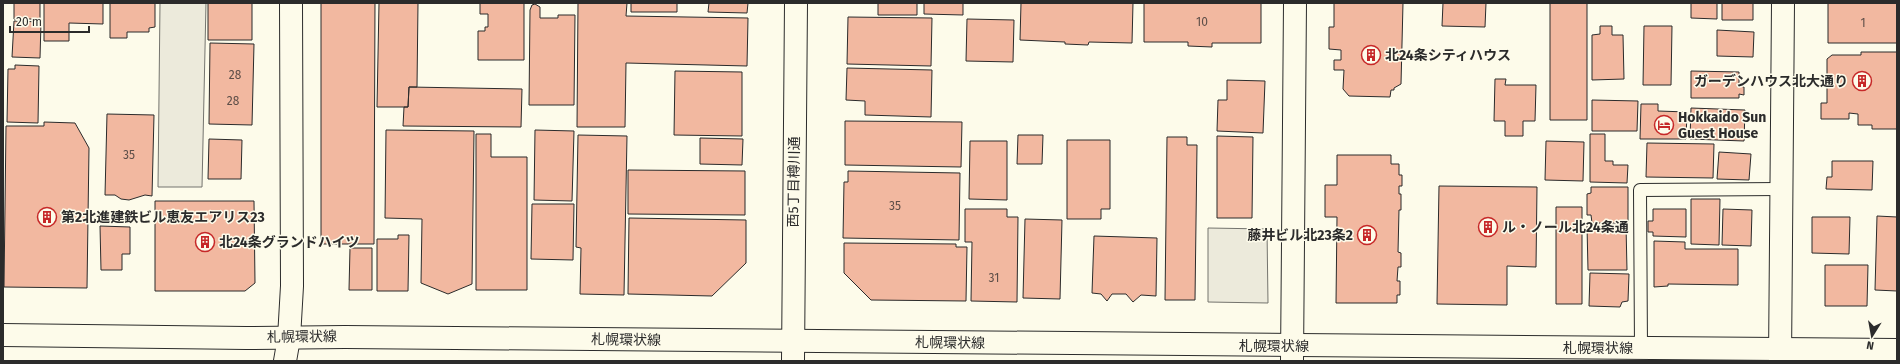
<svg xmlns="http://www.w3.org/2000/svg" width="1900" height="364" font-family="'Fira Sans','Noto Sans JP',sans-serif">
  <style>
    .parking { fill: #eceadb; stroke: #74746e }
    .building { fill: #f2b8a0; stroke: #2b2b2b }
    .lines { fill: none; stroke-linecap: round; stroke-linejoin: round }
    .service-casing { stroke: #2b2b2b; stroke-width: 14 }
    .minor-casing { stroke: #2b2b2b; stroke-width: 24 }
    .tertiary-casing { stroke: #2b2b2b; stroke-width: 24 }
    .primary-casing { stroke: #2b2b2b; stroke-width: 24 }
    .service { stroke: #fdfbea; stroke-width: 12 }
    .minor { stroke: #fdfbea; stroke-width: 22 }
    .tertiary { stroke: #fdfbea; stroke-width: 22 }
    .primary { stroke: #fdfbea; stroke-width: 22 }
    .labels { text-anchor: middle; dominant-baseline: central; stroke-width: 3; stroke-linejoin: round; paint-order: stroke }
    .number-label { font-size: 12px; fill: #5d4e48 }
    .poi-label { font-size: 14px; font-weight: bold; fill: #2b2b2b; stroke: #fdfbea; text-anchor: start }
    .street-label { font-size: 14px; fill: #2b2b2b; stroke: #fdfbea }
  </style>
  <rect width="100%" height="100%" fill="#fdfbea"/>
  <!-- parking -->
  <path class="parking" d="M160,3H206L202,187H158Z
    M1208,228L1267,229L1268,303L1208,302Z"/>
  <!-- building -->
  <path class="building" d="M14,3H40V19H14Z
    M44,3H103V24L69,23V41H44Z
    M110,3H155V27L149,28V32H127V38H110Z
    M208,3H252V40H208Z
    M321,3H375L374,244H321Z
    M379,3H418L417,87H409L408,107H377Z
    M480,3H524V60H478V31H485V27H488V14H480Z
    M578,3H627L626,16L748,18L747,66L626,63L625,127H577Z
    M631,3H677V12H631Z
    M709,3H748L747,13L708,12Z
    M878,3H917V15H878Z
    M924,3H963V15L924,14Z
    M1021,3H1133L1132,43L1089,42L1088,45L1065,44V42L1020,40Z
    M1144,3H1261V43H1212V47L1188,46V42H1144Z
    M1334,3H1403L1401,84L1394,88V90H1391L1390,97L1349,96L1343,89L1344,70H1334V60H1341V50L1329,49V27H1334Z
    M1443,3H1486L1485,27L1442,26Z
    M1550,3H1587V120H1550Z
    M1691,3H1717V19L1691,18Z
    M1722,3H1753V20H1722Z
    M1828,3H1897V43H1828Z
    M535,4L540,7V18H558V15H575L574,105H529L530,10L532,5Z
    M848,17L932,18L931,66L847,64Z
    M967,19L1014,20L1013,62L966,61Z
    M14,21L41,22L40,58L12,57Z
    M1600,26H1612V35H1623L1624,79L1592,80V35L1600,34Z
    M1644,26H1672L1671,85H1643Z
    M1717,30L1754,32L1753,57L1717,56Z
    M210,43L254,44L252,125L209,124Z
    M1861,52H1897V129H1872V125H1858V114L1849,113V119H1821V103H1827V59L1832,55H1861Z
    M15,65L39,66L38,123L7,122L8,69H15Z
    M847,68L932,70L931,117L865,115V101L846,100Z
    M675,71L742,72V136L674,135Z
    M1691,71L1739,72V86L1744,87V95L1739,94V98H1691Z
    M1495,79H1506L1505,85H1536L1535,121H1523V136H1505V121H1494Z
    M1227,80L1265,81L1263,133L1217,131L1218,100H1227Z
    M409,87L522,89L521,127L403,126L404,107H408Z
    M1592,100L1638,101L1637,131H1592Z
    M1641,104H1658V111L1687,112L1686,139H1640Z
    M1691,108L1745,110L1744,141L1690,139Z
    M107,114L154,115L152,196L145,195L129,200L121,199L115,195H105Z
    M845,121L962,122L961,167L845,165Z
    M44,122L75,123L89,148L87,288L4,287L6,126H44Z
    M386,130L474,131L472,284L448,294L421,283L422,219L385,218Z
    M535,130L574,131L572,201L534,200Z
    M476,134H491V157H527V290H476Z
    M1590,134H1605V161H1613V165H1628L1627,183L1590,182Z
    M578,135L627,136L624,295L580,294L581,248L576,247Z
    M1018,135H1043L1042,164H1017Z
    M1217,136L1253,137L1252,218H1217Z
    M1167,137H1187V145H1197L1195,300H1165Z
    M700,138L743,139L742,165L700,164Z
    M209,139L242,140L241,179H208Z
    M1067,140H1110V209H1101V219H1067Z
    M970,141H1007V200L969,199Z
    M1546,141L1584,142L1583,181L1545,180Z
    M1647,143L1714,144L1713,178L1646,177Z
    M1719,152L1751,154L1749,180L1717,179Z
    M1337,155H1391V164H1399V175H1402V186H1399V194H1401V210H1399L1398,252L1401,253V267H1398L1397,281H1400V295H1397V303H1336L1337,217H1325V185H1337Z
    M1832,161H1873L1872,190L1826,189L1827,177H1832Z
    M628,170L745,171V215L628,214Z
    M848,171L960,173L959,240L843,238L844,182H848Z
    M1439,186L1537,187L1536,267L1507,266V305L1437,304Z
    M1591,187H1628V223H1592L1591,215H1587V194L1591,193Z
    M1691,199H1720L1719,245L1691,244Z
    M155,201H254L255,283L245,291H155Z
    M532,204H574L573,260L531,259Z
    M1556,207H1582V304H1556Z
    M965,209H1007V217H1018L1017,302L971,301L972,242H965Z
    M1653,209H1686V237L1653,236V232H1648V221H1653Z
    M1723,209L1752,210L1751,246L1722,245Z
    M1877,216L1897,217V291L1875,290Z
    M1812,217H1850L1849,254L1812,253Z
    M629,218L746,220V263L712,296L628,294Z
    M1025,219L1062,220L1060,299L1023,298Z
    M1626,225L1627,270H1588L1587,226Z
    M100,226L130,227V254H122V270H101Z
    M398,235H409L408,291H377V239H398Z
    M1094,236L1157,238L1156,296L1141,295L1133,302L1126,294H1112L1107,301L1101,294L1092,293Z
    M1654,241L1685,242V249H1738V285L1668,284V286L1654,287Z
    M844,243L956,244V247H967L966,301L871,300L844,273Z
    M350,248H372V290H349Z
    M1825,265H1868L1867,306H1825Z
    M1590,273L1629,274L1628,301L1622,302L1620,307L1589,306Z"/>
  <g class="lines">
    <!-- service casing -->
    <g class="service-casing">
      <path id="service" d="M1641,348L1640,190L1781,189"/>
    </g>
    <!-- minor casing -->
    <g class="minor-casing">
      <path id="minor" d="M1292,361L1295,3
        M1780,361L1783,3"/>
    </g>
    <!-- tertiary casing -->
    <g class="tertiary-casing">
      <path id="tertiary" d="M285,361L289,338L292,286L291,3
        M793,361L796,3"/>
    </g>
    <!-- primary casing -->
    <g class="primary-casing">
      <path id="primary" d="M3,335L246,338L345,337L1897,350"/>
    </g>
    <!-- service -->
    <use href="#service" class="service"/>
    <!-- minor -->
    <use href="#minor" class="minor"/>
    <!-- tertiary -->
    <use href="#tertiary" class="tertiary"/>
    <!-- primary -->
    <use href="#primary" class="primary"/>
  </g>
  <!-- icons -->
  <defs>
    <g id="building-ring" transform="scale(1)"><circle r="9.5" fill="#fdfbea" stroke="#c62828" stroke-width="1.5"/><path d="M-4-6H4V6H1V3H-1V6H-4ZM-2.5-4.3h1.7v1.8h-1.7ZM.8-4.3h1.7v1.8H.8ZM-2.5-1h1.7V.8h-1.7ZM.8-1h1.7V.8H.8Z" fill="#c62828"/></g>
    <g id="hotel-ring" transform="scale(1)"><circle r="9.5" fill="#fdfbea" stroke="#c62828" stroke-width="1.5"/><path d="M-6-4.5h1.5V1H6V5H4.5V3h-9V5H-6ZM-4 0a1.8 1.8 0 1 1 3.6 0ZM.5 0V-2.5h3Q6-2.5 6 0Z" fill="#c62828"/></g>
  </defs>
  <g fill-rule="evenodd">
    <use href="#building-ring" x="1371" y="55"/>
    <use href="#building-ring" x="1862" y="81"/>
    <use href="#hotel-ring" x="1664" y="125"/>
    <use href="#building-ring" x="47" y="217"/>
    <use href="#building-ring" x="1488" y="227"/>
    <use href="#building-ring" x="1367" y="235"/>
    <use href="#building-ring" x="205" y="242"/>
  </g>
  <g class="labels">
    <!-- number labels -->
    <g class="number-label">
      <text x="1202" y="22">10</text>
      <text x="1863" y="23">1</text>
      <text x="235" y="75">28</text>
      <text x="233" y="101">28</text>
      <text x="129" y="155">35</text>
      <text x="895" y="206">35</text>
      <text x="994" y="278">31</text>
    </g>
    <!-- poi labels -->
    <g class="poi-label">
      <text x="1385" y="55">北24条シティハウス</text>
      <text x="1848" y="81" text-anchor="end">ガーデンハウス北大通り</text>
      <text x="1678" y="117">Hokkaido Sun<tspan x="1678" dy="16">Guest House</tspan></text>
      <text x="61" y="217">第2北進建鉄ビル恵友エアリス23</text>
      <text x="1502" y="227">ル・ノール北24条通</text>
      <text x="1353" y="235" text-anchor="end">藤井ビル北23条2</text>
      <text x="219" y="242">北24条グランドハイツ</text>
    </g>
    <!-- street labels -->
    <g class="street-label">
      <text transform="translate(794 182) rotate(-89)">西5丁目樽川通</text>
      <text transform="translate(302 337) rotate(-1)">札幌環状線</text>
      <text transform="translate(626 340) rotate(1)">札幌環状線</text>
      <text transform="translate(950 343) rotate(1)">札幌環状線</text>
      <text x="1274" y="346">札幌環状線</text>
      <text x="1598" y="348">札幌環状線</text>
    </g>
  </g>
  <!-- border -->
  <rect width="1900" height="364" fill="none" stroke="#2b2b2b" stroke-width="8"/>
  <!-- north arrow -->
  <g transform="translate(1872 336) rotate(191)" stroke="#fdfbea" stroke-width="3" paint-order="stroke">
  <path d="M0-3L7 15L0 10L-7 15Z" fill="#2b2b2b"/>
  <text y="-6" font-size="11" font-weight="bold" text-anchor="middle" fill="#2b2b2b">N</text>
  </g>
  <!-- scale -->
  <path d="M10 26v6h79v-6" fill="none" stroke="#2b2b2b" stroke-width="2"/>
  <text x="16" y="26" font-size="12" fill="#2b2b2b" stroke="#fdfbea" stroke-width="3" paint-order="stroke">20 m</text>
</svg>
